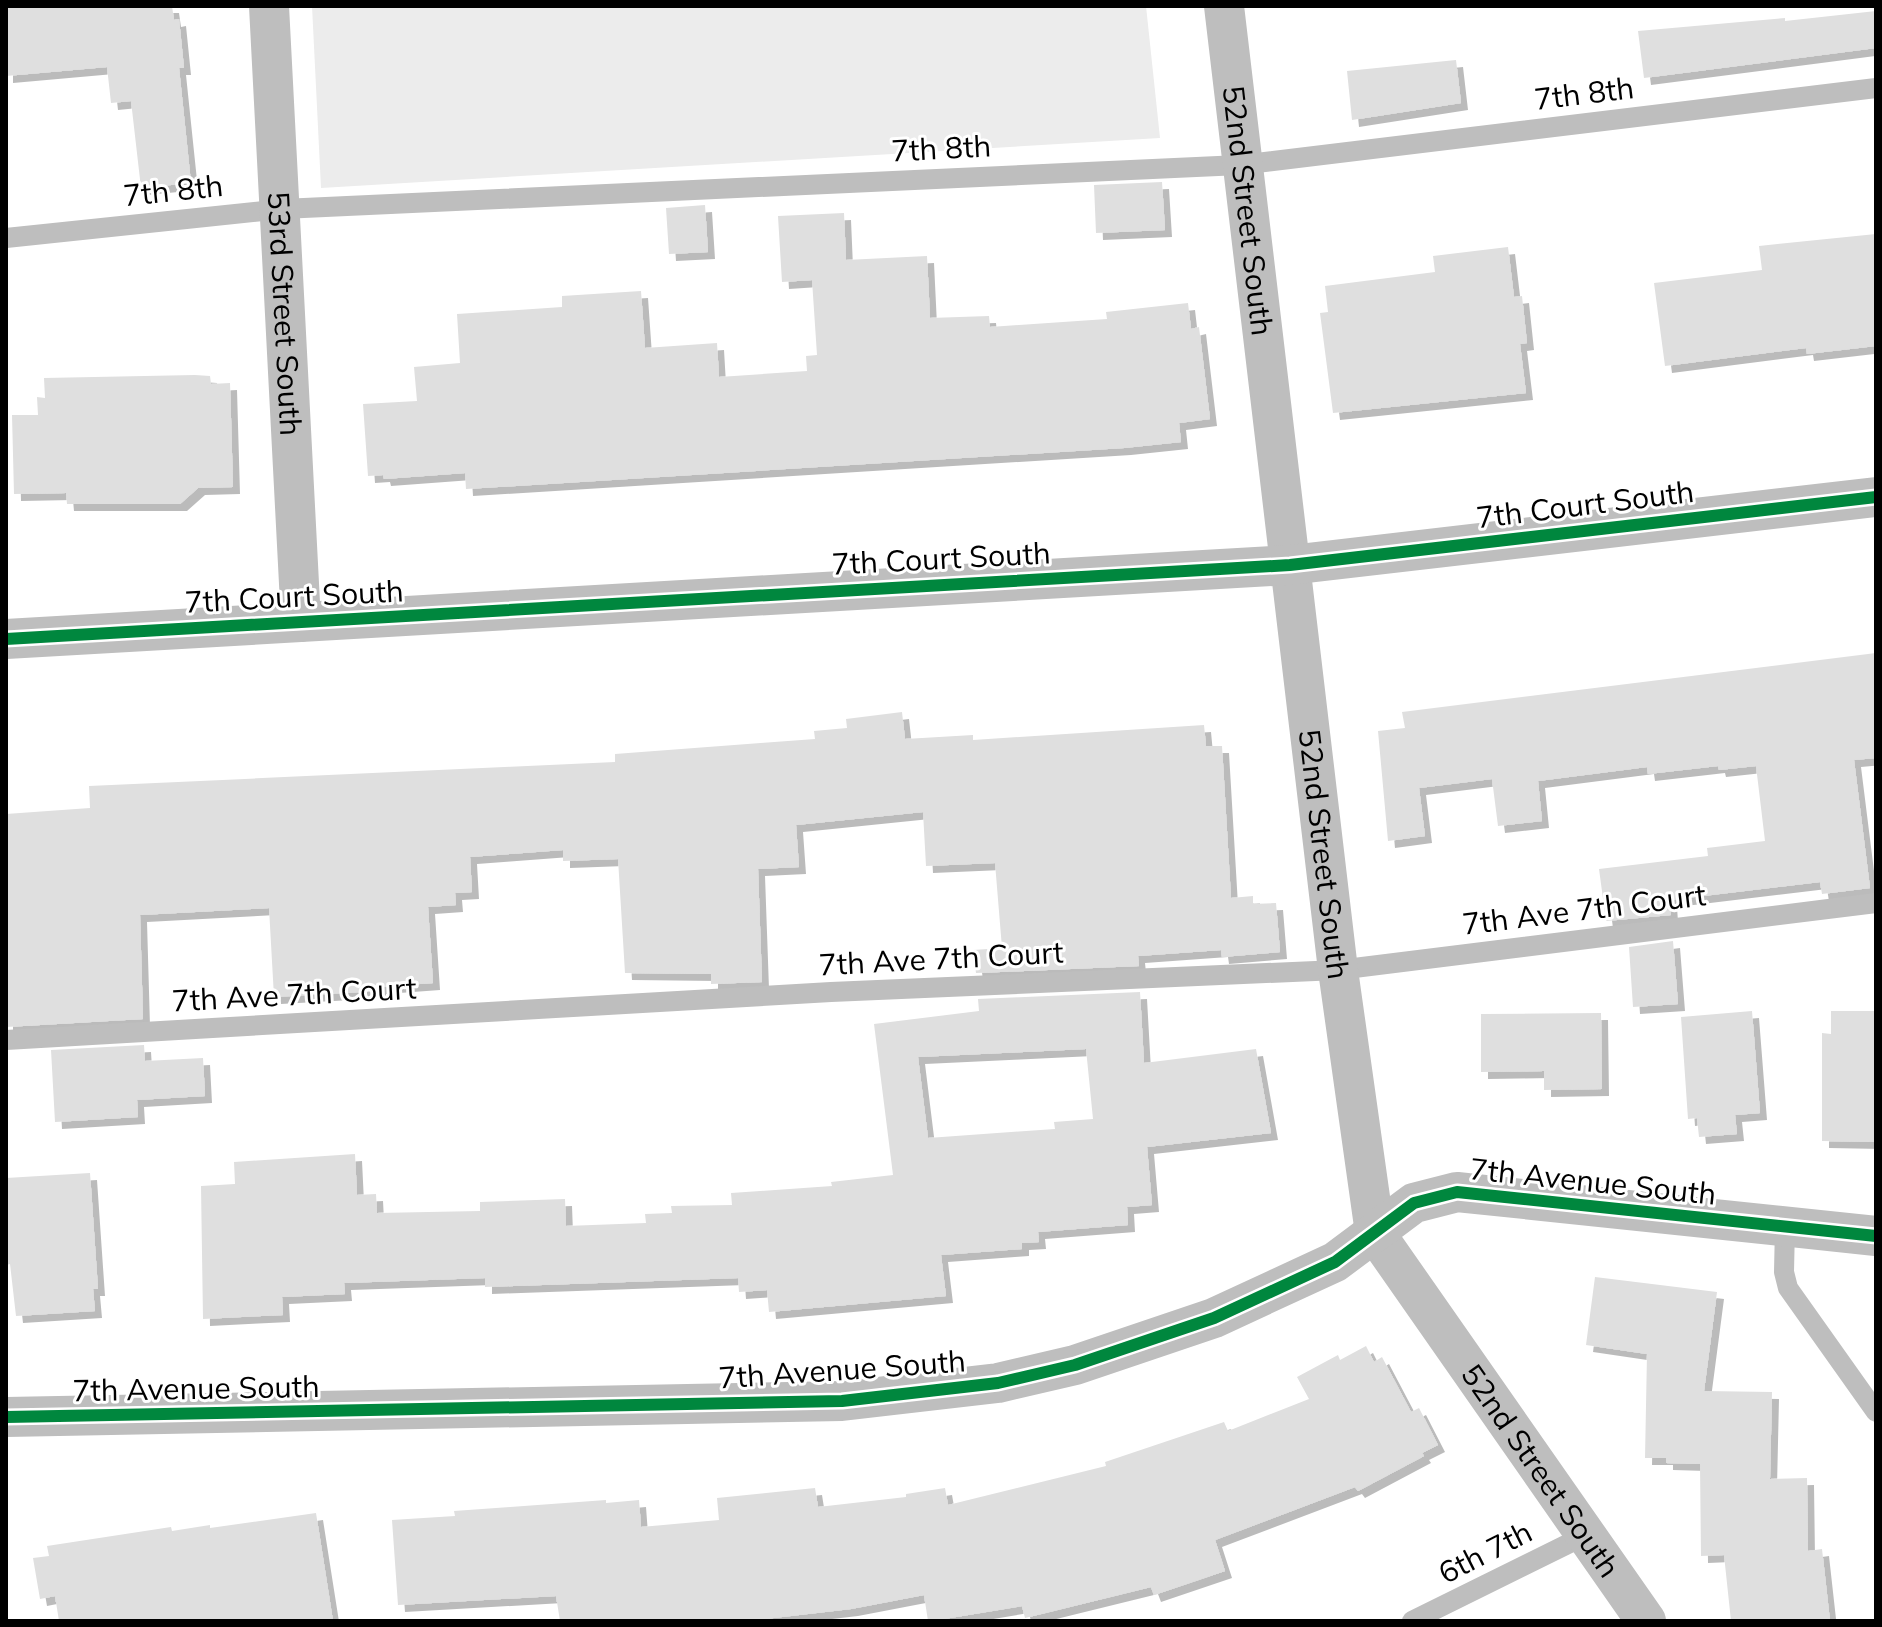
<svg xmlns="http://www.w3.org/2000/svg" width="1882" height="1627" font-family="Mulish,sans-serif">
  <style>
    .green { fill: #ececec }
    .building { fill: #dfdfdf; fill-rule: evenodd; filter: url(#shadow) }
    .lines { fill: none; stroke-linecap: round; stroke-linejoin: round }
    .service { stroke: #bebebe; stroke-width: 20 }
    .minor { stroke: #bebebe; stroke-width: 40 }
    .cycleway-casing { stroke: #fff; stroke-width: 17 }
    .cycleway { stroke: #00873e; stroke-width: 12 }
    .labels { text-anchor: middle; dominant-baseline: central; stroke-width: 6; stroke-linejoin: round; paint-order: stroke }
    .street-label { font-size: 30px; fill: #000; stroke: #fff }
  </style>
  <defs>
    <filter id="shadow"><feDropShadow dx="7" dy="7" stdDeviation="0" flood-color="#0004"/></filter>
  </defs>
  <rect width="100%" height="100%" fill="#fff"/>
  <!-- green -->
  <path class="green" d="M312,6H1146L1160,138L321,188Z"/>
  <!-- building -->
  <path class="building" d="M6,6H172L174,20L179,19L184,68H179L191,183L141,188L131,101L111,103L107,67L6,76Z
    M1876,11V48L1644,78L1638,31L1785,18V21Z
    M1456,60L1461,103L1352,120L1347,71Z
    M1162,182L1165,230L1096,233L1094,185Z
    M705,205L708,252L669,254L666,208Z
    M844,213L846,260L927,256L930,318L989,316L990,327L1107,319L1106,312L1188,303L1191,329L1199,327L1210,419L1179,423L1181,442L1124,448L466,489L465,473L384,479L383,475L368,476L363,404L417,401L414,367L460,363L457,314L562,307V296L641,291L645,348L717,343L719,377L807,371L806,356L817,355L812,280L782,282L778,216Z
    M1876,234V346L1807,354L1806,348L1665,366L1654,283L1762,270L1759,246Z
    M1508,247L1514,297L1522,296L1527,343L1520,344L1526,393L1333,413L1320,313L1328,312L1325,286L1435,272L1433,256Z
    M195,375L210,376L211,384L230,383L233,487L198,488L180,504H67L66,493L14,494L12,415H38L37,397L45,398L44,378Z
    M1876,653V758L1854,760L1870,888L1822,894L1820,882L1670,900L1671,915L1606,921L1599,869L1708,856L1707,848L1765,841L1756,766L1719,770L1718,766L1648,774L1647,767L1538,781L1542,821L1498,826L1492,779L1419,788L1425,836L1388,841L1378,731L1405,728L1402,712Z
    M902,712L905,739L973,735V740L1204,725L1206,746H1222L1231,898L1253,896V904L1276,903L1280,952L1222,957L1221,950L1138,956L1139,966L976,973L973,950L1002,948L995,863L926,866L923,812L796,825L799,867L758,869L762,982L711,984V974L625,973L618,859L563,861V850L470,857L472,892L455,893L456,905L428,907L433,983L379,987V991L274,997L269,908L140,915L143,1019L6,1027V814L90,808L89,786L615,762V754L815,739L814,731L847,728L846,719Z
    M1673,941L1678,1004L1633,1007L1629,947Z
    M1140,992L1144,1063L1256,1049L1271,1133L1147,1147L1152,1205L1127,1207L1128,1225L1038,1232L1039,1242L1022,1243V1249L941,1255L946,1296L769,1312L767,1290L739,1292L738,1278L485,1287V1278L344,1283L345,1294L282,1297L283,1315L203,1319L201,1186L235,1184L234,1162L355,1154L357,1195L376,1194L377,1213L480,1211V1202L565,1199L566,1226L646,1223L645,1214L672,1213L671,1206L732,1205L731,1193L832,1186L831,1182L893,1175L874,1024L979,1011L978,999ZM1086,1049L1093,1119L1054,1122L1055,1129L928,1138L918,1057Z
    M1752,1011L1760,1113L1735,1115L1737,1134L1699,1137L1697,1118L1688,1119L1681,1017Z
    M1831,1011H1876V1142L1822,1141V1033L1831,1034Z
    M1601,1013L1602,1089L1544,1090V1071L1481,1072V1014Z
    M144,1045L145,1061L203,1058L205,1096L137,1100L138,1117L55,1122L51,1050Z
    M90,1173L98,1289H93L95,1311L16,1316L10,1264L6,1265V1178Z
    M1595,1277L1717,1292L1704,1391L1772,1392L1770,1479L1807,1478L1808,1551L1822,1549L1830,1621H1731L1724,1555L1701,1556L1700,1464L1666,1463V1458H1645L1647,1354L1586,1345Z
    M1366,1346L1374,1362L1382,1357L1411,1412L1419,1408L1438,1445L1422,1453L1424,1456L1358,1491L1355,1487L1215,1540L1225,1571L1154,1595L1151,1587L1025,1618L1022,1606L932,1621H928L924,1595L851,1609L747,1621H560L556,1596L398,1605L392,1520L455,1516L454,1511L606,1500V1503L639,1500L641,1527L719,1520L717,1498L815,1488L818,1507L906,1497V1494L945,1488L948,1505L1106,1466L1105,1462L1224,1422L1228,1431L1309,1399L1297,1377L1338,1355L1340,1360Z
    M316,1513L333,1621H59L55,1596L40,1599L33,1558L49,1556L47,1546L171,1527L172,1531L210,1525V1528Z"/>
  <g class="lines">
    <!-- service -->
    <path class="service" d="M6,238L282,209L1240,165L1876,88
      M6,1040L831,992L1338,970L1876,903
      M1785,1226L1784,1272L1788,1288L1876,1412
      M1412,1621L1584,1536"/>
    <!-- minor -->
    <g class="minor">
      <path id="s1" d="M269,6L301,622"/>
      <path id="s2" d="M1224,6L1338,970L1375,1233L1646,1621"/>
      <path d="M6,639L1290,565L1876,497"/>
      <path d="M6,1417L842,1401L998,1383L1075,1365L1214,1318L1335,1262L1414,1203L1457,1192L1876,1236"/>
    </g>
    <!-- cycleway casing -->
    <g class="cycleway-casing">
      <path id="cycleway" d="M6,639L1290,565L1876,497
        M6,1417L842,1401L998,1383L1075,1365L1214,1318L1335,1262L1414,1203L1457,1192L1876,1236"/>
    </g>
    <!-- cycleway -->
    <use href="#cycleway" class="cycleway"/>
  </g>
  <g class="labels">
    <!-- street labels -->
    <g class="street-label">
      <text transform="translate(1584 93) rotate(-7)">7th 8th</text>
      <text transform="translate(941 148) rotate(-3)">7th 8th</text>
      <text transform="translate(173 190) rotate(-6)">7th 8th</text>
      <text stroke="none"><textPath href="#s2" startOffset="206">52nd Street South</textPath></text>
      <text stroke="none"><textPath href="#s1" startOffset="308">53rd Street South</textPath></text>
      <text transform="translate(1585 504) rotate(-7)">7th Court South</text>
      <text transform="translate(941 558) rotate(-3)">7th Court South</text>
      <text transform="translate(294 596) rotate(-3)">7th Court South</text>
      <text stroke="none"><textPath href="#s2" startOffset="854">52nd Street South</textPath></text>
      <text transform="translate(1584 909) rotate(-7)">7th Ave 7th Court</text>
      <text transform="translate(941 958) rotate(-3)">7th Ave 7th Court</text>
      <text transform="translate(294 994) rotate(-3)">7th Ave 7th Court</text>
      <text transform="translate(1593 1181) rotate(6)">7th Avenue South</text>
      <text transform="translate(842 1369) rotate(-4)">7th Avenue South</text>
      <text transform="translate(196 1388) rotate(-1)">7th Avenue South</text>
      <text stroke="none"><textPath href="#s2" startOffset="1526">52nd Street South</textPath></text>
      <text transform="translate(1485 1552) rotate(-27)">6th 7th</text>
    </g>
  </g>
  <!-- border -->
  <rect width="1882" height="1627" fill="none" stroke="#000000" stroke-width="16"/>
</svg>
